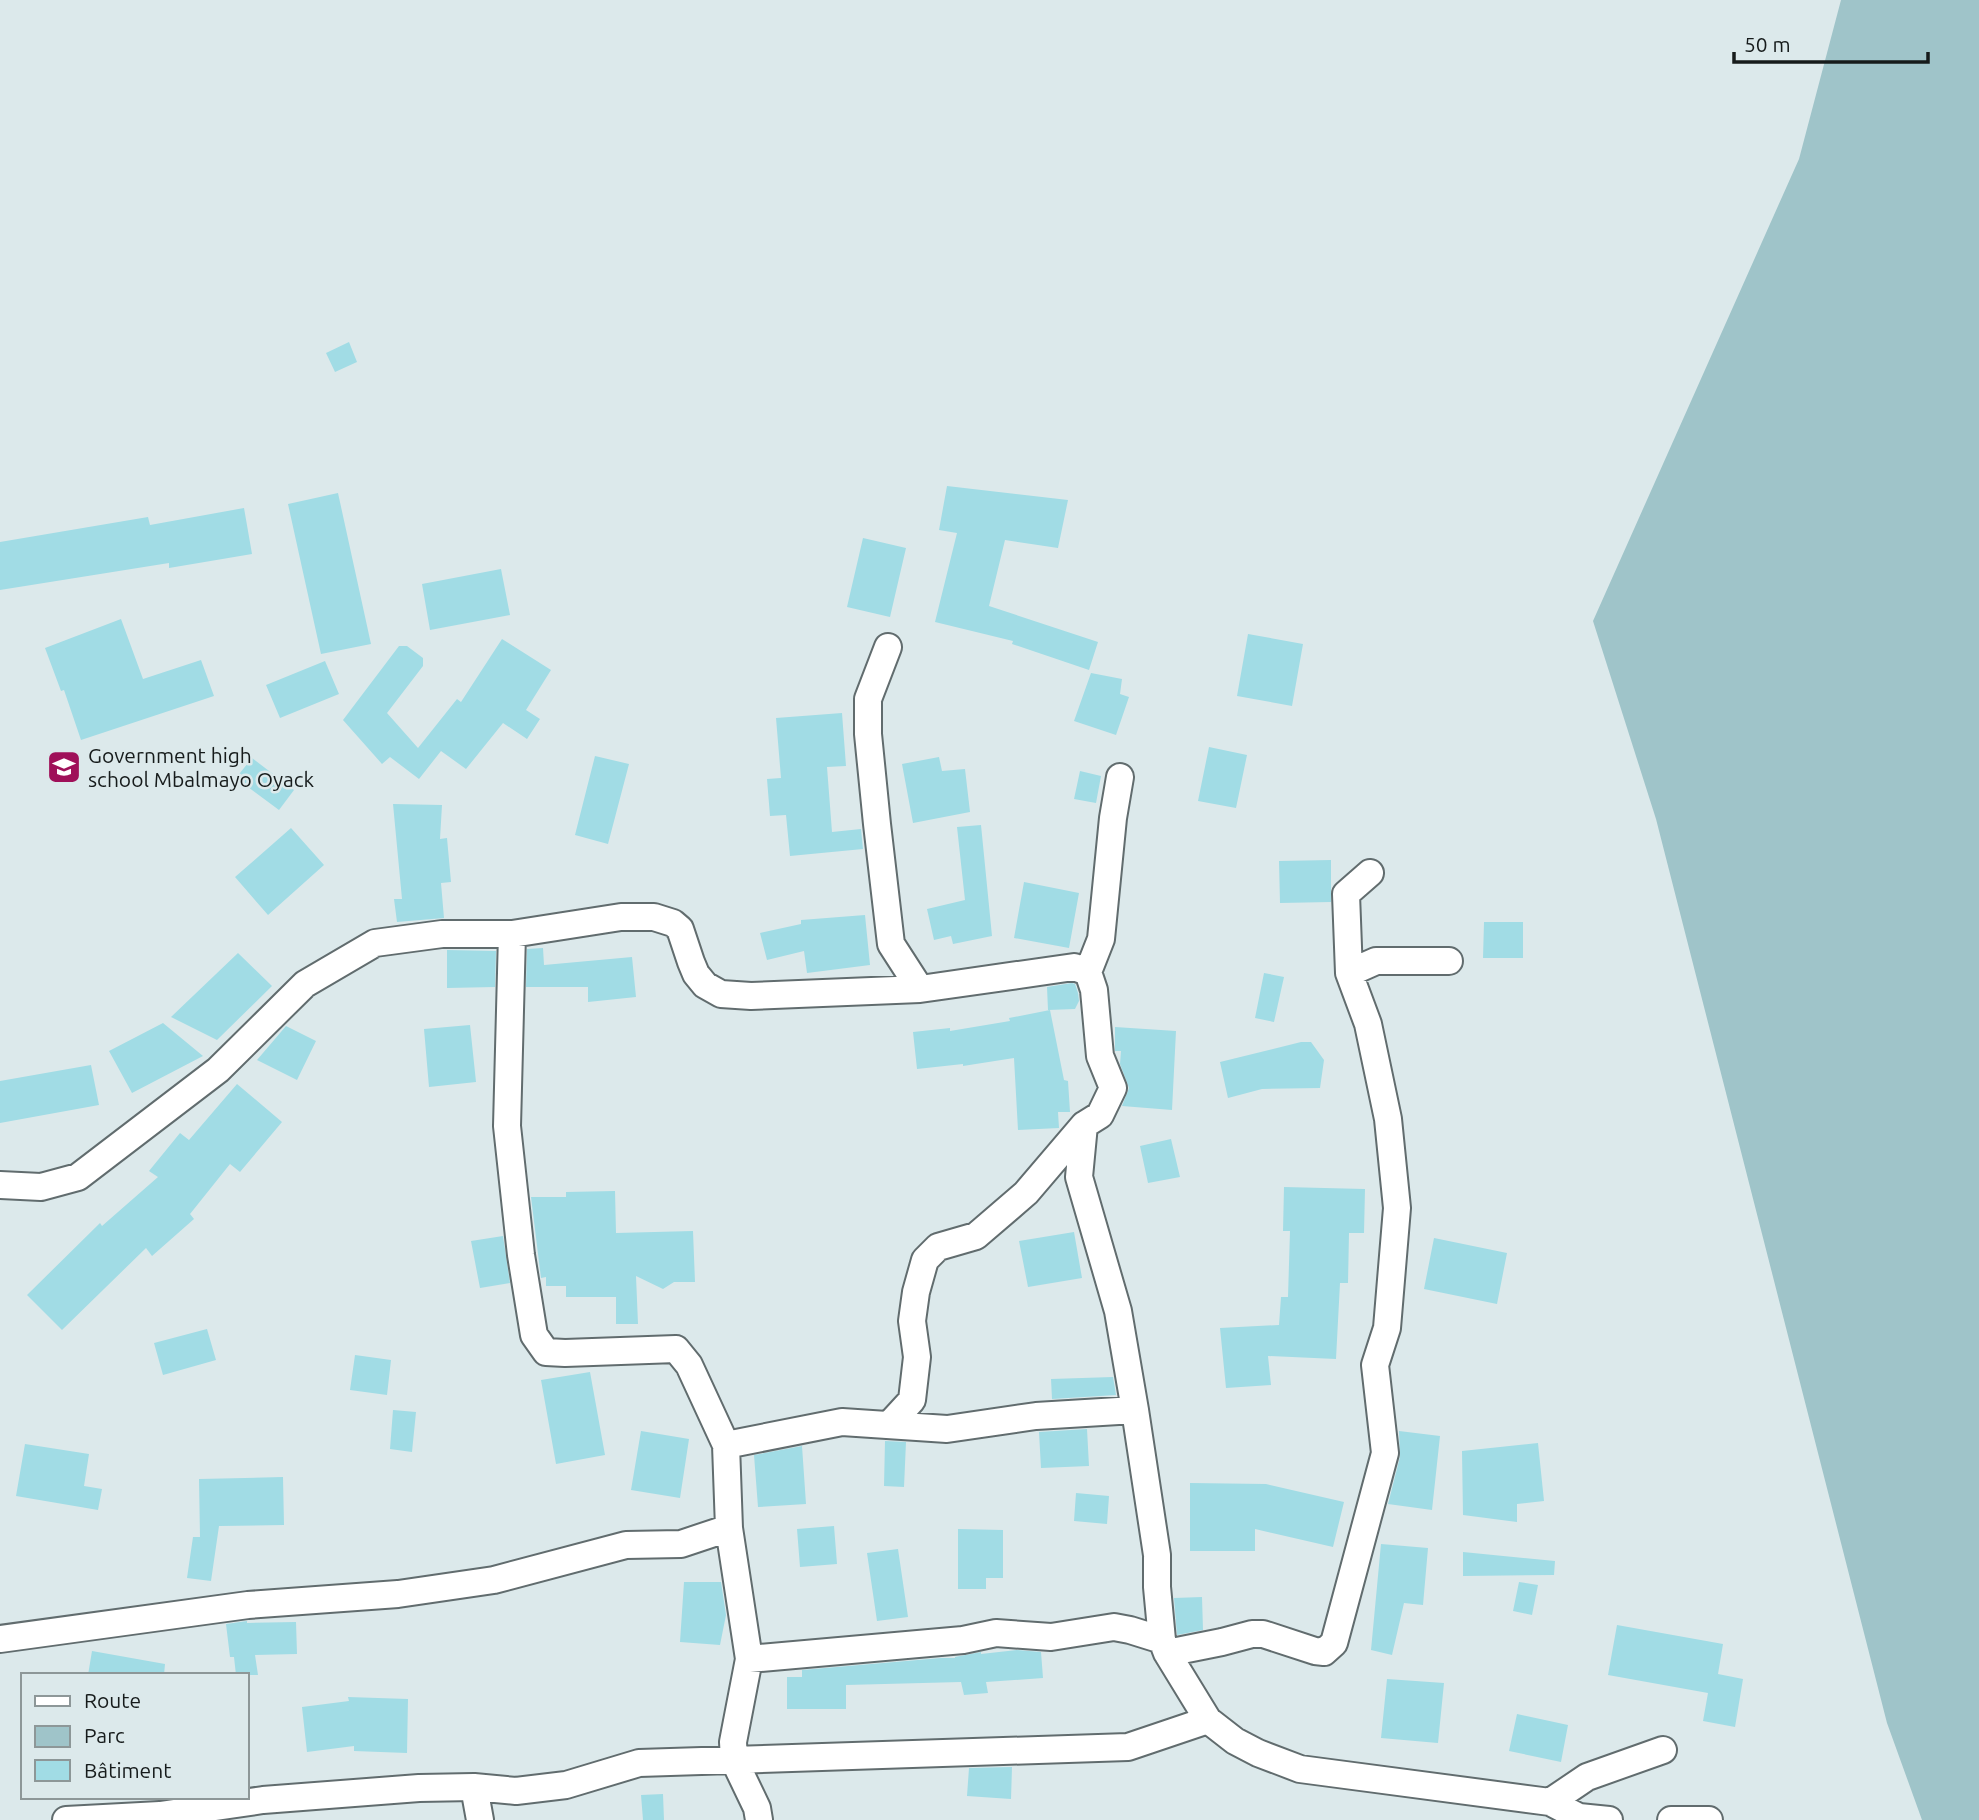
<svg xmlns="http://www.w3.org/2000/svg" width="1979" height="1820" font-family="Ubuntu,sans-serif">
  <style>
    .green { fill: #9fc4c9 }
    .building { fill: #a1dce5 }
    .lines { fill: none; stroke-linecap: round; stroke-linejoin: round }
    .minor-casing { stroke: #616c6e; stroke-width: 30 }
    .minor { stroke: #fff; stroke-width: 26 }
    .labels { text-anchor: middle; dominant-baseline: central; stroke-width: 5; stroke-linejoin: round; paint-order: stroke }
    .poi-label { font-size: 21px; fill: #161b1b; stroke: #dce9eb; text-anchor: start }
  </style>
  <rect width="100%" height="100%" fill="#dce9eb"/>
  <!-- green -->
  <path class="green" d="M1841,0H1979V1820H1922L1887,1723L1656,819L1593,621L1799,159Z"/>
  <!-- building -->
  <path class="building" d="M349,342L357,362L335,372L326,353Z
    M947,486L1068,500L1058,548L1005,540L989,606L1098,642L1089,670L1012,644L1013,641L935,622L957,533L939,530Z
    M338,493L371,644L321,654L288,504Z
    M244,508L252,554L169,568V563L0,590V542L148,517L150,525Z
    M863,538L906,548L890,617L847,607Z
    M501,569L510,615L430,630L422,584Z
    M121,619L143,679L201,660L214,696L81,740L64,690L61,691L45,648Z
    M1248,634L1303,644L1292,706L1237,696Z
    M502,639L551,670L526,710L540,719L527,739L503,723L466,769L441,751L419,779L390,757L382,764L343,720L399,646H407L423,658V666L387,713L418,748L457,699L461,702Z
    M325,661L339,694L280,718L266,685Z
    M1091,673L1122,679L1120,694L1129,697L1116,735L1074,721Z
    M842,713L846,766L827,767L832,832L861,829L863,849L790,856L786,815L770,816L767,779L781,778L776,718Z
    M1209,747L1247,755L1236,808L1198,801Z
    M595,756L629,764L608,844L575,835Z
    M939,757L942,771L965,769L970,812L913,823L902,764Z
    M252,758L294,790L279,810L236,778Z
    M1080,771L1101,776L1096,803L1074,799Z
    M393,804L442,805L440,839L447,838L451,882L441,883L444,918L397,922L394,899H402Z
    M981,825L992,936L953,944L951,936L934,940L927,909L965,900L957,827Z
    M291,828L324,865L268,915L235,877Z
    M1331,860V902L1280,903L1279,861Z
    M1024,882L1079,893L1069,948L1014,938Z
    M865,915L870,965L807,973L804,951L767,960L760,933L801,924V920Z
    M1484,922H1523V958H1483Z
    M543,948L544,965L632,957L636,997L588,1002V987H526L527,949Z
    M447,950L496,951L495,987L447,988Z
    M238,953L272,986L217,1040L171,1017Z
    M1264,973L1284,977L1274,1022L1255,1018Z
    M1072,983L1075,984L1078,993L1079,1001L1075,1009L1048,1010L1047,987Z
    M1050,1010L1064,1080L1068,1081L1070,1112H1058L1059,1128L1018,1130L1014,1058L963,1066V1064L917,1069L913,1032L950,1028V1031L1010,1021L1009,1018Z
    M163,1023L203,1056L132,1093L109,1051Z
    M470,1025L476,1082L429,1087L424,1029Z
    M286,1026L316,1041L297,1080L257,1060Z
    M1115,1027L1176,1031L1172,1110L1122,1106L1129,1088L1120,1064L1121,1051H1115Z
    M1301,1042H1311L1324,1060L1320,1088L1262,1089L1228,1098L1220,1062Z
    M91,1065L99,1105L0,1123V1081Z
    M237,1084L282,1122L240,1172L230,1164L190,1214L194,1219L152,1256L146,1248L62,1330L27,1295L100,1223L102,1226L158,1177L149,1171L180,1133L189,1140Z
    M1171,1139L1180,1177L1148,1183L1140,1146Z
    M1284,1187L1365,1189L1364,1233H1349L1348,1283H1340L1336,1359L1268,1356L1271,1385L1226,1388L1220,1328L1279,1325L1281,1297H1288L1290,1231H1283Z
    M615,1191L616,1233L693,1231L695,1282H674L663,1289L636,1276L638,1324H616V1297H566V1286H546V1277L541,1278L531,1197H566V1192Z
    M1074,1232L1082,1278L1028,1287L1019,1241Z
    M503,1236L510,1283L480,1288L471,1241Z
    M1434,1238L1507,1253L1497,1304L1424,1289Z
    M207,1329L216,1360L163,1375L154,1343Z
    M355,1355L391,1360L387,1395L350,1390Z
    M590,1372L605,1455L556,1464L541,1380Z
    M1113,1377L1116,1395L1052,1399L1051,1379Z
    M393,1410L416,1412L412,1452L390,1449Z
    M1087,1429L1089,1466L1041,1468L1039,1432Z
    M641,1431L689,1439L680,1498L631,1490Z
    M1399,1431L1440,1436L1432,1510L1388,1504L1400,1457Z
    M885,1441L906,1442L904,1487L884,1486Z
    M1538,1443L1544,1501L1517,1504V1522L1463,1515L1462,1451Z
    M25,1444L89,1454L84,1486L102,1489L98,1510L16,1496Z
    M802,1446L806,1504L758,1507L754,1455Z
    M283,1477L284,1525L219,1526L211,1581L187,1578L193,1537H200L199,1479Z
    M1190,1483L1266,1484L1344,1502L1333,1547L1255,1529V1551H1190Z
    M1076,1493L1109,1496L1107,1524L1074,1521Z
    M834,1526L837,1564L800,1567L797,1529Z
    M958,1529L1003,1530V1578H986V1589H958Z
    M1381,1544L1428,1548L1423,1605L1404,1603L1392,1655L1371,1650Z
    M898,1549L908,1617L877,1621L867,1553Z
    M1463,1552L1555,1561L1554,1575L1463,1576Z
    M684,1582H721L726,1615L720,1645L680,1642Z
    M1519,1582L1538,1585L1532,1615L1513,1611Z
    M1202,1597L1203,1630L1177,1635L1174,1598Z
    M247,1621V1623L296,1622L297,1654L255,1655L258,1675H236L234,1657H230L226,1624Z
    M1617,1625L1723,1644L1718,1674L1743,1679L1735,1727L1703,1721L1708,1693L1608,1675Z
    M1017,1650L1041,1652L1043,1678L986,1682L988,1693L964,1695L961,1682L846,1685V1709H787V1677H802V1670L941,1658H955V1657L981,1652V1654Z
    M92,1651L165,1664L164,1675H88Z
    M1387,1679L1444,1683L1438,1743L1381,1738Z
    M348,1697L408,1699L407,1753L354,1751V1746L307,1752L302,1707L349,1701Z
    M1517,1714L1568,1725L1561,1762L1509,1751Z
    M1012,1767L1011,1799L967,1796L969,1768Z
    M663,1794L664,1820H643L641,1795Z"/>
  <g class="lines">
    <!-- minor casing -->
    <g class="minor-casing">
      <path id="minor" d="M888,647L868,699V734L877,824L891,944L920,989
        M512,934L507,1126L521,1255L534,1335L546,1352L565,1353L676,1349L689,1365L726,1445L729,1528L749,1659L733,1742L734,1760L757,1808L759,1820
        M1088,972L1101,939L1113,818L1120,777
        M1349,973L1376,961H1449
        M0,1185L41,1187L78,1177L218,1070L305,984L375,943L442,934H512L621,917H654L673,923L680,929L691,962L696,974L705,985L721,994L751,996L920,989L1074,967L1088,972L1094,990L1100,1056L1113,1088L1100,1115L1084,1125L1079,1177L1118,1311L1135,1410L1157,1555V1587L1162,1640L1167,1653L1208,1720
        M889,1425L912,1400L917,1357L912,1321L916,1292L925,1260L938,1247L976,1236L1026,1193L1084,1125
        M726,1445L842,1422L947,1429L1036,1416L1135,1410
        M0,1639L248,1605L398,1594L494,1580L626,1545L681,1544L729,1528
        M1167,1653L1222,1642L1252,1634H1263L1315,1651L1324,1652L1334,1643L1385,1453L1375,1365L1387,1328L1397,1208L1388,1119L1368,1024L1349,973L1346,894L1370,873
        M749,1659L963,1640L996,1633L1051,1637L1114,1627L1130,1630L1162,1640
        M474,1787L480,1820
        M1550,1802L1579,1817V1820
        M1579,1817L1609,1820
        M66,1820L160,1815L263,1800L419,1788L474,1787L516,1791L566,1785L639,1763L1128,1747L1208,1720L1235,1741L1258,1753L1300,1769L1550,1802L1587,1777L1663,1750
        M1671,1820H1709"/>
    </g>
    <!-- minor -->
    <use href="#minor" class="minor"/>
  </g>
  <!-- icons -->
  <defs>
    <g id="school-square" transform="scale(1.75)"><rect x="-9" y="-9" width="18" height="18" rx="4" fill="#9f1059" stroke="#dce9eb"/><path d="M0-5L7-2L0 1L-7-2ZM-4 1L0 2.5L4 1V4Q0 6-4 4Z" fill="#fff"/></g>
  </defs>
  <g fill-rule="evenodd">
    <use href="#school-square" x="64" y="767"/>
  </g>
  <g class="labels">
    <!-- poi labels -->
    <g class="poi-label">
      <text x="88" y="755">Government high<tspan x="88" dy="24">school Mbalmayo Oyack</tspan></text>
    </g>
  </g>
  <!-- legend -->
  <rect x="21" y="1673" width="228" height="126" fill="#dce9eb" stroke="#8d9798" stroke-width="2"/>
  <rect x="35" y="1696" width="35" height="10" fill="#ffffff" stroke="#8d9798" stroke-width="2"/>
  <text x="84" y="1708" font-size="21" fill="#161b1b">Route</text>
  <rect x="35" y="1726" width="35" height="21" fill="#9fc4c9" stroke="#8d9798" stroke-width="2"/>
  <text x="84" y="1743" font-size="21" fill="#161b1b">Parc</text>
  <rect x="35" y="1760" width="35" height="21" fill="#a1dce5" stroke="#8d9798" stroke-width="2"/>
  <text x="84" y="1778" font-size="21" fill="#161b1b">Bâtiment</text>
  <!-- scale -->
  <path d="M1734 52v10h194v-10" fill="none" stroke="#161b1b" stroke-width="3.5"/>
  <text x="1744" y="52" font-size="21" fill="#161b1b" stroke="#dce9eb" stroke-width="5" paint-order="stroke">50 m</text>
</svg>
